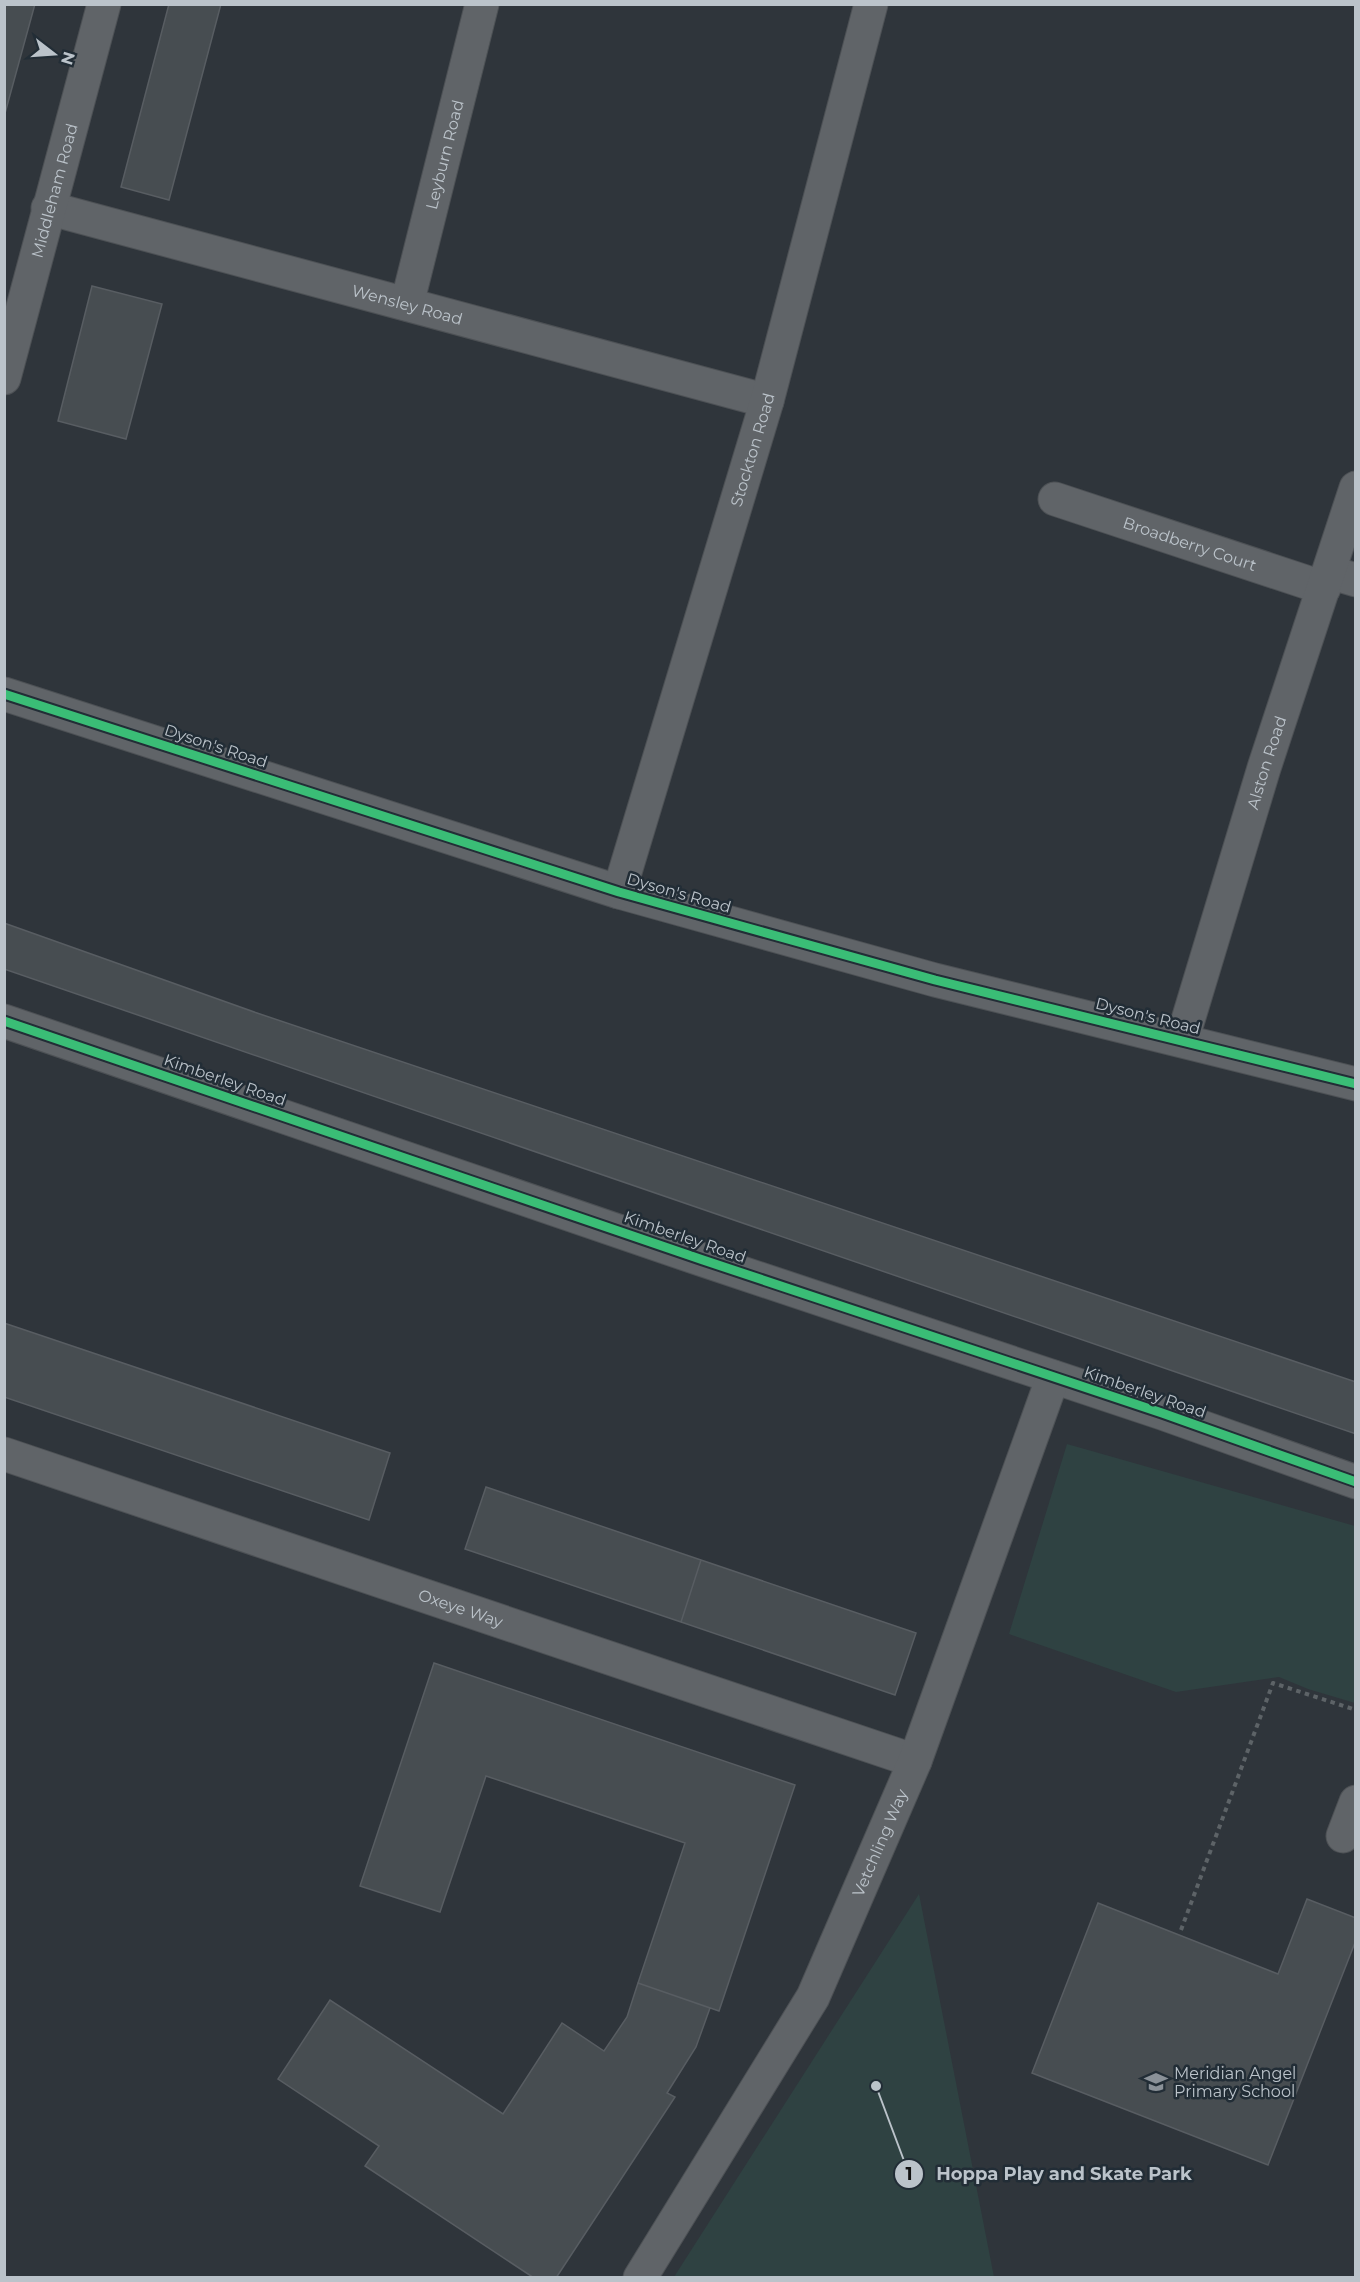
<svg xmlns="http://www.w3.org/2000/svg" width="1360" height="2282" font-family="Montserrat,sans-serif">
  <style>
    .green { fill: #2f4242 }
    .building { fill: #474d51; stroke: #585d62; stroke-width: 1.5 }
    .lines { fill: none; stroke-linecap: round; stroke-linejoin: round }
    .minor-casing { stroke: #4d5155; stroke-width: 35 }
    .path { stroke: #5d6367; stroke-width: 4; stroke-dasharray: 4.5 4.5; stroke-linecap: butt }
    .minor { stroke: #606468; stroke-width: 33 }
    .cycleway-casing { stroke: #222d36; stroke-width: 13 }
    .cycleway { stroke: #3abd76; stroke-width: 9 }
    .labels { text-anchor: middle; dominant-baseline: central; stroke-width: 5; stroke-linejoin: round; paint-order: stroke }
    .street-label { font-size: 16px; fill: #bbc3ca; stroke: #222d36 }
    .poi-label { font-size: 16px; fill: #bbc3ca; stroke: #222d36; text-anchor: start }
    .leader { fill: none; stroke: #bbc3ca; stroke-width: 2 }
    .callout-dot { fill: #bbc3ca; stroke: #222d36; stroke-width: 2 }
    .mark-label { font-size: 18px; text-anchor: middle; font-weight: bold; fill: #111 }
    .callout-label { font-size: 18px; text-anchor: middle; font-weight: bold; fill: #bbc3ca; stroke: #222d36; stroke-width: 5; stroke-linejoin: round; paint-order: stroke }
  </style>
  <rect width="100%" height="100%" fill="#2f353b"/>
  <!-- green -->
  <path class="green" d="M1067,1444L1355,1526V1703L1308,1689L1279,1677L1176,1692L1009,1634Z
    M919,1894L994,2277H674Z"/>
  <!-- building -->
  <path class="building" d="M4,4H35L4,117Z
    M169,4H221L169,200L121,187Z
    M92,286L162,304L126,439L58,421Z
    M4,923L257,1013L1356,1382V1434L4,969Z
    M4,1323L390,1453L369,1520L4,1397Z
    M486,1487L701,1560L681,1622L465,1549Z
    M701,1560L916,1633L895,1695L681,1622Z
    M434,1663L795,1785L719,2011L638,1983L685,1843L486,1776L440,1912L360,1886Z
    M1307,1899L1356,1918V1940L1268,2165L1032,2073L1098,1903L1278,1974Z
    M638,1983L710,2008L696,2047L667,2093L675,2097L556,2278H534L365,2166L379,2146L278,2079L330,2000L503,2114L562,2023L604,2051L627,2017Z"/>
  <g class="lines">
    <!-- minor casing -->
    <g class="minor-casing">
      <g id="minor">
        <path id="s1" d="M48,208L767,401"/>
        <path id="s2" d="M407,304L482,4"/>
        <path id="s3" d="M4,378L104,4"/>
        <path id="s4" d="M1055,499L1324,588"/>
        <path d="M1329,572L1356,580"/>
        <path d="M4,694L619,892L935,980L1356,1084"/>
        <path id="s5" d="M619,892L767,401L871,4"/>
        <path d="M4,1021L703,1260L1162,1413L1356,1482"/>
        <path id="s6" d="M1182,1040L1264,768L1356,488"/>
        <path id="s7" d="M4,1454L915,1761"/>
        <path d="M1343,1836L1356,1802"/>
        <path id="s8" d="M640,2278L813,1997L915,1761L1053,1377"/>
      </g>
    </g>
    <!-- path -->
    <path class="path" d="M1181,1930L1273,1683L1356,1710"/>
    <!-- minor -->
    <use href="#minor" class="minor"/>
    <!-- cycleway casing -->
    <g class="cycleway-casing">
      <path id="cycleway" d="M4,694L619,892L935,980L1356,1084
        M4,1021L703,1260L1162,1413L1356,1482"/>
    </g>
    <!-- cycleway -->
    <use href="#cycleway" class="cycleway"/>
  </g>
  <!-- icons -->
  <defs>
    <g id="school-bare" transform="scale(1.8)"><path d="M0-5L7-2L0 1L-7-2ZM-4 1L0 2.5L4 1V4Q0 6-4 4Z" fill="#8a9198" stroke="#222d36" stroke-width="2.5" paint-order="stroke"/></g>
  </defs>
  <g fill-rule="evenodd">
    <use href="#school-bare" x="1156" y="2082"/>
  </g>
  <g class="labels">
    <!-- street labels -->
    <g class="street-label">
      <text stroke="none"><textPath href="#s2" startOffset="154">Leyburn Road</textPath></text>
      <text stroke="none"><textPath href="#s3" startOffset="194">Middleham Road</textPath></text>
      <text stroke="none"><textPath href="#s1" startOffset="372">Wensley Road</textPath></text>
      <text stroke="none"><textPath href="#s5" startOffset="462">Stockton Road</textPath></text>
      <text stroke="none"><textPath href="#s4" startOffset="142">Broadberry Court</textPath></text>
      <text transform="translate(216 746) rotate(18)">Dyson's Road</text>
      <text stroke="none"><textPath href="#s6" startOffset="290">Alston Road</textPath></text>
      <text transform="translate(679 893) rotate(16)">Dyson's Road</text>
      <text transform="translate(1148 1016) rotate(14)">Dyson's Road</text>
      <text transform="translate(225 1080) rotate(19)">Kimberley Road</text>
      <text transform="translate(685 1237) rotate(19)">Kimberley Road</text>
      <text transform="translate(1145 1392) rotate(19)">Kimberley Road</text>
      <text stroke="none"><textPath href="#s7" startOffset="482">Oxeye Way</textPath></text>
      <text stroke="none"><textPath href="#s8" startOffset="498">Vetchling Way</textPath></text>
    </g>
    <!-- poi labels -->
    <g class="poi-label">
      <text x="1174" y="2073">Meridian Angel<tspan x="1174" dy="18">Primary School</tspan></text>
    </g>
  </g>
  <!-- callouts -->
  <path class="leader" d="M876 2086L909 2174"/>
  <g class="callout-dot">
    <circle cx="876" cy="2086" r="6"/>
    <circle cx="909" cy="2174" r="15"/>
  </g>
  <g class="mark-label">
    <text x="909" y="2180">1</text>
  </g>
  <g class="callout-label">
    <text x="1064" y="2180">Hoppa Play and Skate Park</text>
  </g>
  <!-- border -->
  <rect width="1360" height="2282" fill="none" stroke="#bbc3ca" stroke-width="12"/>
  <!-- north arrow -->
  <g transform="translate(54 54) rotate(107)" stroke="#222d36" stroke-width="4.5" paint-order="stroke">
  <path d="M0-4.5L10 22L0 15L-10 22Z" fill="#bbc3ca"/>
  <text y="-9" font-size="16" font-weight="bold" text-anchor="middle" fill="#bbc3ca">N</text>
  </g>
</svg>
